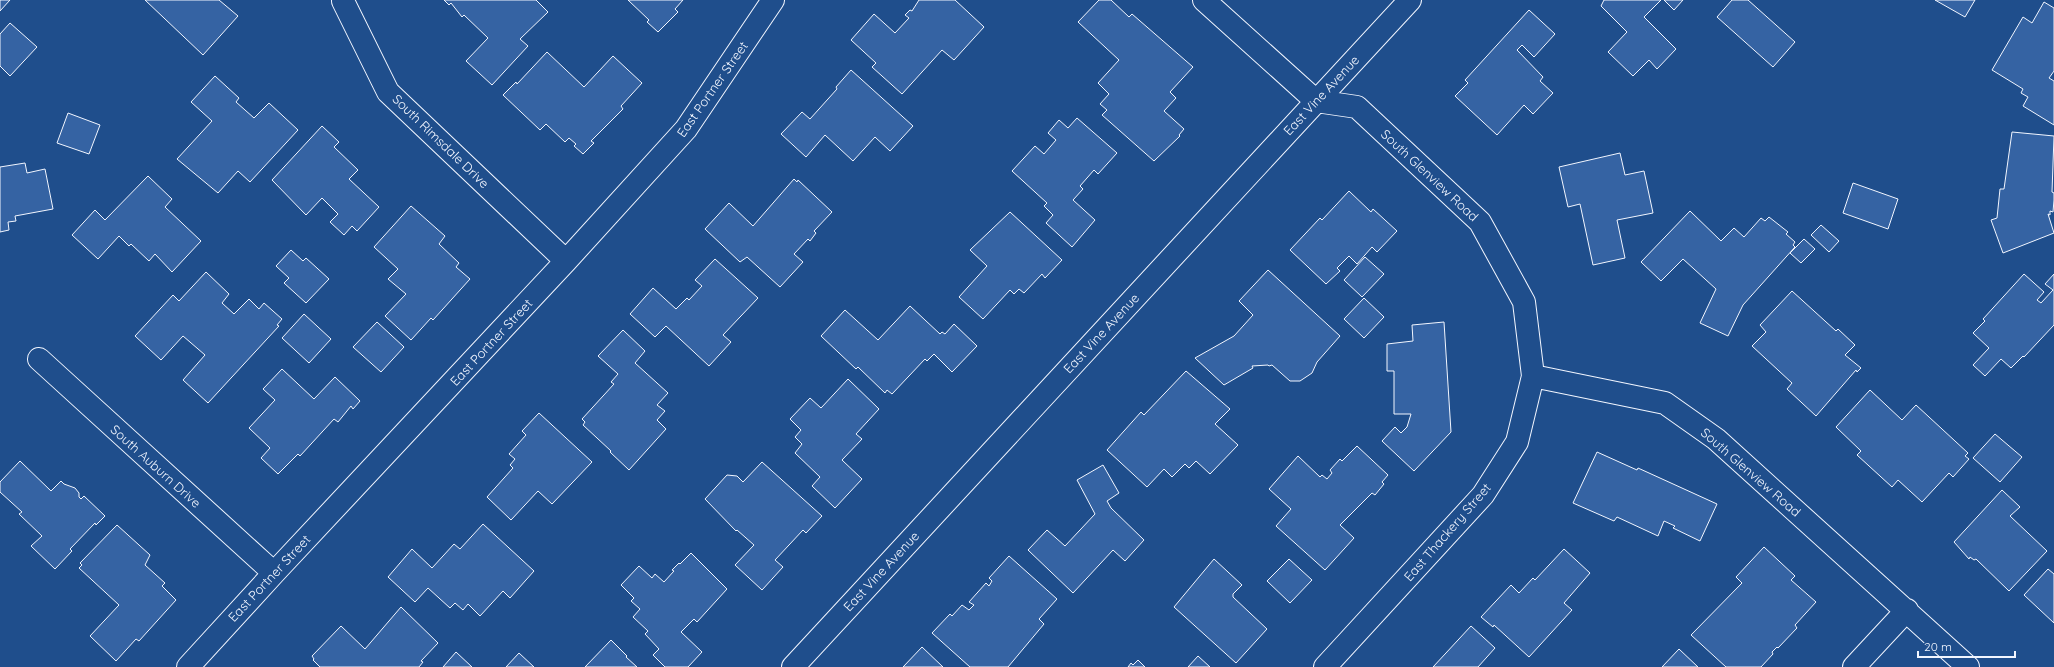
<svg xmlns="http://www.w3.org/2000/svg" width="2054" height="667" font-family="Quicksand,sans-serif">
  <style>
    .building { fill: #3563a3; stroke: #f2f6ff }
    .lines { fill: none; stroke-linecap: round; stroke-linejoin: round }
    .minor-casing { stroke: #f2f6ff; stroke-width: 24 }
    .minor { stroke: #1f4e8c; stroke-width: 22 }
    .labels { text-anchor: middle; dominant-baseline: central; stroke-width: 3; stroke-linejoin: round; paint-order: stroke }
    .street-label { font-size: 13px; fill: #f2f6ff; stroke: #1f4e8c }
  </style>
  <rect width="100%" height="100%" fill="#1f4e8c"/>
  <!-- building -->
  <path class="building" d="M0,0H10L0,11Z
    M145,0H219L238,16L203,55Z
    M444,0H536L548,12L520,39L528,46L492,85L466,61L488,38L464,15L462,17L451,3L449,5Z
    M628,0H683L675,9L678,12L658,32L647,22L649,20Z
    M919,0H955L984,27L954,60L942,50L902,94L872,67L876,63L851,40L874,14L895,33L909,18L905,15L910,10L912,11Z
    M1099,0H1111L1129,17L1132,14L1193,67L1170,92L1176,98L1164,111L1184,129L1179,135L1180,136L1154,161L1102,115L1107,110L1100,104L1109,94L1098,83L1119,60L1078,22Z
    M1604,0H1661L1644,17L1676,49L1657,69L1649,60L1633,76L1608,52L1627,32L1601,6Z
    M1664,0H1683L1674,10Z
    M1732,0H1748L1795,42L1773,67L1717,17Z
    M1935,0H1975L1965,17Z
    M2044,2L2054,8V71L2049,78L2054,81V125L2023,106L2028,97L2021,93L2023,89L1992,70L2023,17L2032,23Z
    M1529,10L1555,34L1534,57L1522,45L1517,50L1543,77L1540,81L1553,93L1533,114L1524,105L1497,135L1455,96L1468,83L1465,80Z
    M10,23L37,47L10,76L0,66V34Z
    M547,52L584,87L613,56L642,83L621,106L623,109L591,141L594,143L583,154L574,146L576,144L569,138L565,142L546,124L540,130L503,95L516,82L517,84Z
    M851,70L913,126L890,151L875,137L853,161L825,135L806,157L781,134L802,112L810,119L837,89L836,87Z
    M215,76L239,98L236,102L254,118L269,103L298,130L250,182L238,171L218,193L177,159L212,121L191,102Z
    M68,113L100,125L89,154L57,143Z
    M1077,118L1117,153L1098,174L1094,170L1080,186L1083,189L1073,200L1095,220L1072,247L1046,223L1053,215L1044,206L1047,203L1012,171L1035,146L1044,154L1056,140L1048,133L1059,120L1068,128Z
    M322,126L339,142L334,147L358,170L349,179L379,207L357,231L352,226L344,235L330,222L338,214L322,198L306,215L272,180Z
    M2012,132L2054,136L2052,192L2054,193V200L2053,212L2050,211V215L2048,214L2054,233L2003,253L1991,220L1997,218L2000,189H2004Z
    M1620,153L1625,175L1644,171L1653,213L1617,220L1625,258L1593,265L1580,204L1568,207L1559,167Z
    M25,163L27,173L45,169L53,209L15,216L16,221L8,222L9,230L0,232V167Z
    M148,176L172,199L165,207L201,241L172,272L155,254L149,261L131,244L129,246L119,236L98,259L72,235L95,210L105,220Z
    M794,179L797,182L798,180L832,212L814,231L816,233L810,241L808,239L794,254L803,262L780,287L747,257L740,262L705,229L729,203L753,226Z
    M1853,183L1898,199L1888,229L1843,213Z
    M1349,191L1371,212L1373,209L1397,231L1377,252L1372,247L1357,264L1349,256L1337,268L1340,271L1326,284L1290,250L1320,218L1322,220Z
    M411,206L445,236L439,244L459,263L456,267L470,279L433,320L431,318L411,340L385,316L406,294L388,279L398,269L374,247Z
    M1690,211L1721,241L1734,228L1744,237L1761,218L1765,221L1769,217L1788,232L1786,234L1795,242L1793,245L1795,247L1743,305L1728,336L1700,323L1716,289L1683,259L1661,281L1641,262Z
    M1010,212L1062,260L1045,278L1042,274L1024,293L1019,289L1014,294L1010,290L983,319L959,297L987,266L970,250Z
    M1821,225L1839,241L1829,252L1811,235Z
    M1804,239L1815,249L1801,263L1790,253Z
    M291,250L303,261L306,258L329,279L306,303L284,283L289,278L276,266Z
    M1365,257L1384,274L1362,297L1344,280Z
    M715,259L758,298L723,335L731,342L709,366L666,326L655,337L630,314L653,288L676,309L687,298L689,300L702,286L695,280Z
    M1268,270L1340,336L1317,362L1312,373L1300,381H1290L1272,365L1269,366L1268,365L1252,366L1253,368L1224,385L1195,358L1234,336L1253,315L1239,301Z
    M206,272L229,294L222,303L234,314L249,299L259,309L264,303L282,319L277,325L279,326L208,403L183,380L205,355L183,336L161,360L135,336L173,295L179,301Z
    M2024,274L2044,292L2037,300L2041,303L2053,290L2045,284L2054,274V325L2024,357L2023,356L2011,368L2001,359L1985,376L1973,365L1989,348L1973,333L1985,321L1983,319Z
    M1792,291L1836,331L1838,329L1855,345L1845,355L1861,368L1857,372L1856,370L1816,416L1787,389L1792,383L1752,346L1766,332L1760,325Z
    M1364,298L1384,317L1364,338L1344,319Z
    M910,306L940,334L942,332L945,334L954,324L977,346L952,372L934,354L927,361L925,359L892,394L887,390L885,393L858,367L856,369L821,336L845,310L878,340Z
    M304,314L331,339L309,363L282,338Z
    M377,322L404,347L381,372L353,347Z
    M1444,322L1451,432L1414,471L1382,441L1395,427L1401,433L1407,427L1411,414H1394V371H1387V344L1413,341L1412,325Z
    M623,330L645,351L635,363L668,393L657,405L665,411L657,420L666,429L629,470L610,452L611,451L583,425L585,422L582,419L614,384L611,382L618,374L598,356Z
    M282,369L314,399L335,377L360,401L353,409L351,406L338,422L334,419L300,456L298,454L278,474L261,458L270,448L249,428L275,400L263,389Z
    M1186,371L1230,409L1215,424L1238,445L1210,474L1196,461L1189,468L1185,464L1172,477L1164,469L1147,487L1107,450L1141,412L1144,415Z
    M848,379L879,409L856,434L862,439L842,460L862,479L835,508L812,486L820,477L795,453L802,444L795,437L801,430L790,419L810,398L821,408Z
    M1870,390L1902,420L1916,405L1968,453L1965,456L1969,459L1953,477L1949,473L1922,502L1898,480L1892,487L1857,455L1861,451L1836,427Z
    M539,413L592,462L552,504L538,491L511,520L487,497L513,468L510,465L515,459L509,454L526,435L522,431Z
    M1995,434L2022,457L2000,482L1973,458Z
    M1357,446L1388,475L1382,482L1384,484L1375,495L1372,493L1340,525L1354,538L1325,570L1276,526L1291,509L1269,489L1298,456L1320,477L1322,475L1327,479L1332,473L1330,470L1340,459L1342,461Z
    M1597,452L1637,470L1638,468L1717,504L1700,541L1673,528L1675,526L1664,521L1658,536L1617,517L1614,521L1573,503Z
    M20,461L51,491L61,481L64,484L75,488L79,493V497L81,499L84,496L105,516L96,525L95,523L70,549L72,551L55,569L31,546L42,536L19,514L22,512L0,492V482Z
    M762,462L822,516L806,533L803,530L775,560L783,567L762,590L735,565L754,545L737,530L736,531L705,499L727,475L737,476L743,482Z
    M1103,465L1119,493L1107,501L1111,508L1144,540L1125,561L1113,550L1073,593L1028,550L1047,530L1065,546L1095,514L1077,480Z
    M2002,490L2020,507L2010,516L2047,551L2009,591L1976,559L1974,560L1970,557L1969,559L1954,542Z
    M483,524L534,571L510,598L503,591L480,616L468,604L463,610L455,603L450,608L428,588L415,602L388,577L412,549L432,568L454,544L460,549Z
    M117,525L150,555L145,565L165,583L162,586L176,600L139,641L136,639L116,661L90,636L119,605L79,568L82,565L80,563Z
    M1764,547L1795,576L1791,580L1816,602L1795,625L1797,628L1778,648L1777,647L1772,652L1773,654L1761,667H1726L1691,635L1742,583L1736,577Z
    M1564,549L1590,573L1564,603L1572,610L1529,657L1494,625L1493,627L1481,617L1511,585L1519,593L1533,578L1535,580Z
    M691,553L727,589L697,622L694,619L681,632L702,652L688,667H665L653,655L659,649L645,634L648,631L633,617L640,609L631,601L634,598L621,585L639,566L652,578L655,574L664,582L674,571L672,570L679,563L680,564Z
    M1009,556L1057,599L1039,619L1044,624L1008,667H970L932,633L950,614L952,616L962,605L969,610L974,605L969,602L986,583L989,586L992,581L989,578Z
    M1214,559L1242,585L1233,594V597L1267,629L1236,663L1174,607Z
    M1289,559L1312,580L1290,603L1267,581Z
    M2048,569L2054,574V623L2024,595Z
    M401,607L438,643L421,661L423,662L419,667H320L313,660L314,659L312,656L341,626L365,649Z
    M1471,626L1495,648L1478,667H1433Z
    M611,640L627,656L626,657L637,667H585Z
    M922,647L943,667H903Z
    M1679,649L1698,667H1662Z
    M456,652L472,667H443Z
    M519,653L534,667H506Z
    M1198,656L1210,667H1188Z
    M1138,660L1145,667H1128L1131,663L1133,665Z"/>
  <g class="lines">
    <!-- minor casing -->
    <g class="minor-casing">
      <path id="minor" d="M1204,0L1316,101L1357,107L1480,222L1524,302L1533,376L1665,403L1716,439L1968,667
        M343,1L388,92L566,261
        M39,359L274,573
        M188,667L274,573L566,261L686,129L773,0
        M793,667L1410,0
        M1325,667L1483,495L1517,442L1533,376
        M1854,667L1907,610"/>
    </g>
    <!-- minor -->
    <use href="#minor" class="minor"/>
  </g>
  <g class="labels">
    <!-- street labels -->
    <g class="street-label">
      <text transform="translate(712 89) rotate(-55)">East Portner Street</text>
      <text transform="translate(1321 95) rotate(-47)">East Vine Avenue</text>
      <text transform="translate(441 141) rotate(44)">South Rimsdale Drive</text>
      <text transform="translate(1430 175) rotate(43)">South Glenview Road</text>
      <text transform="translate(1101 333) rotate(-47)">East Vine Avenue</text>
      <text transform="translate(491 342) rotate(-47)">East Portner Street</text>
      <text transform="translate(156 466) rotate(42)">South Auburn Drive</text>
      <text transform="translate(1751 472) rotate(41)">South Glenview Road</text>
      <text transform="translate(1447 532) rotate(-49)">East Thackery Street</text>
      <text transform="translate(881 571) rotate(-47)">East Vine Avenue</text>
      <text transform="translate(269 578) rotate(-47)">East Portner Street</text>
    </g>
  </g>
  <!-- scale -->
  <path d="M1918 651v6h97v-6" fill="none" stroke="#f2f6ff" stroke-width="2"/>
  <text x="1924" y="651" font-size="12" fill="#f2f6ff" stroke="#1f4e8c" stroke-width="3" paint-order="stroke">20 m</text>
</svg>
